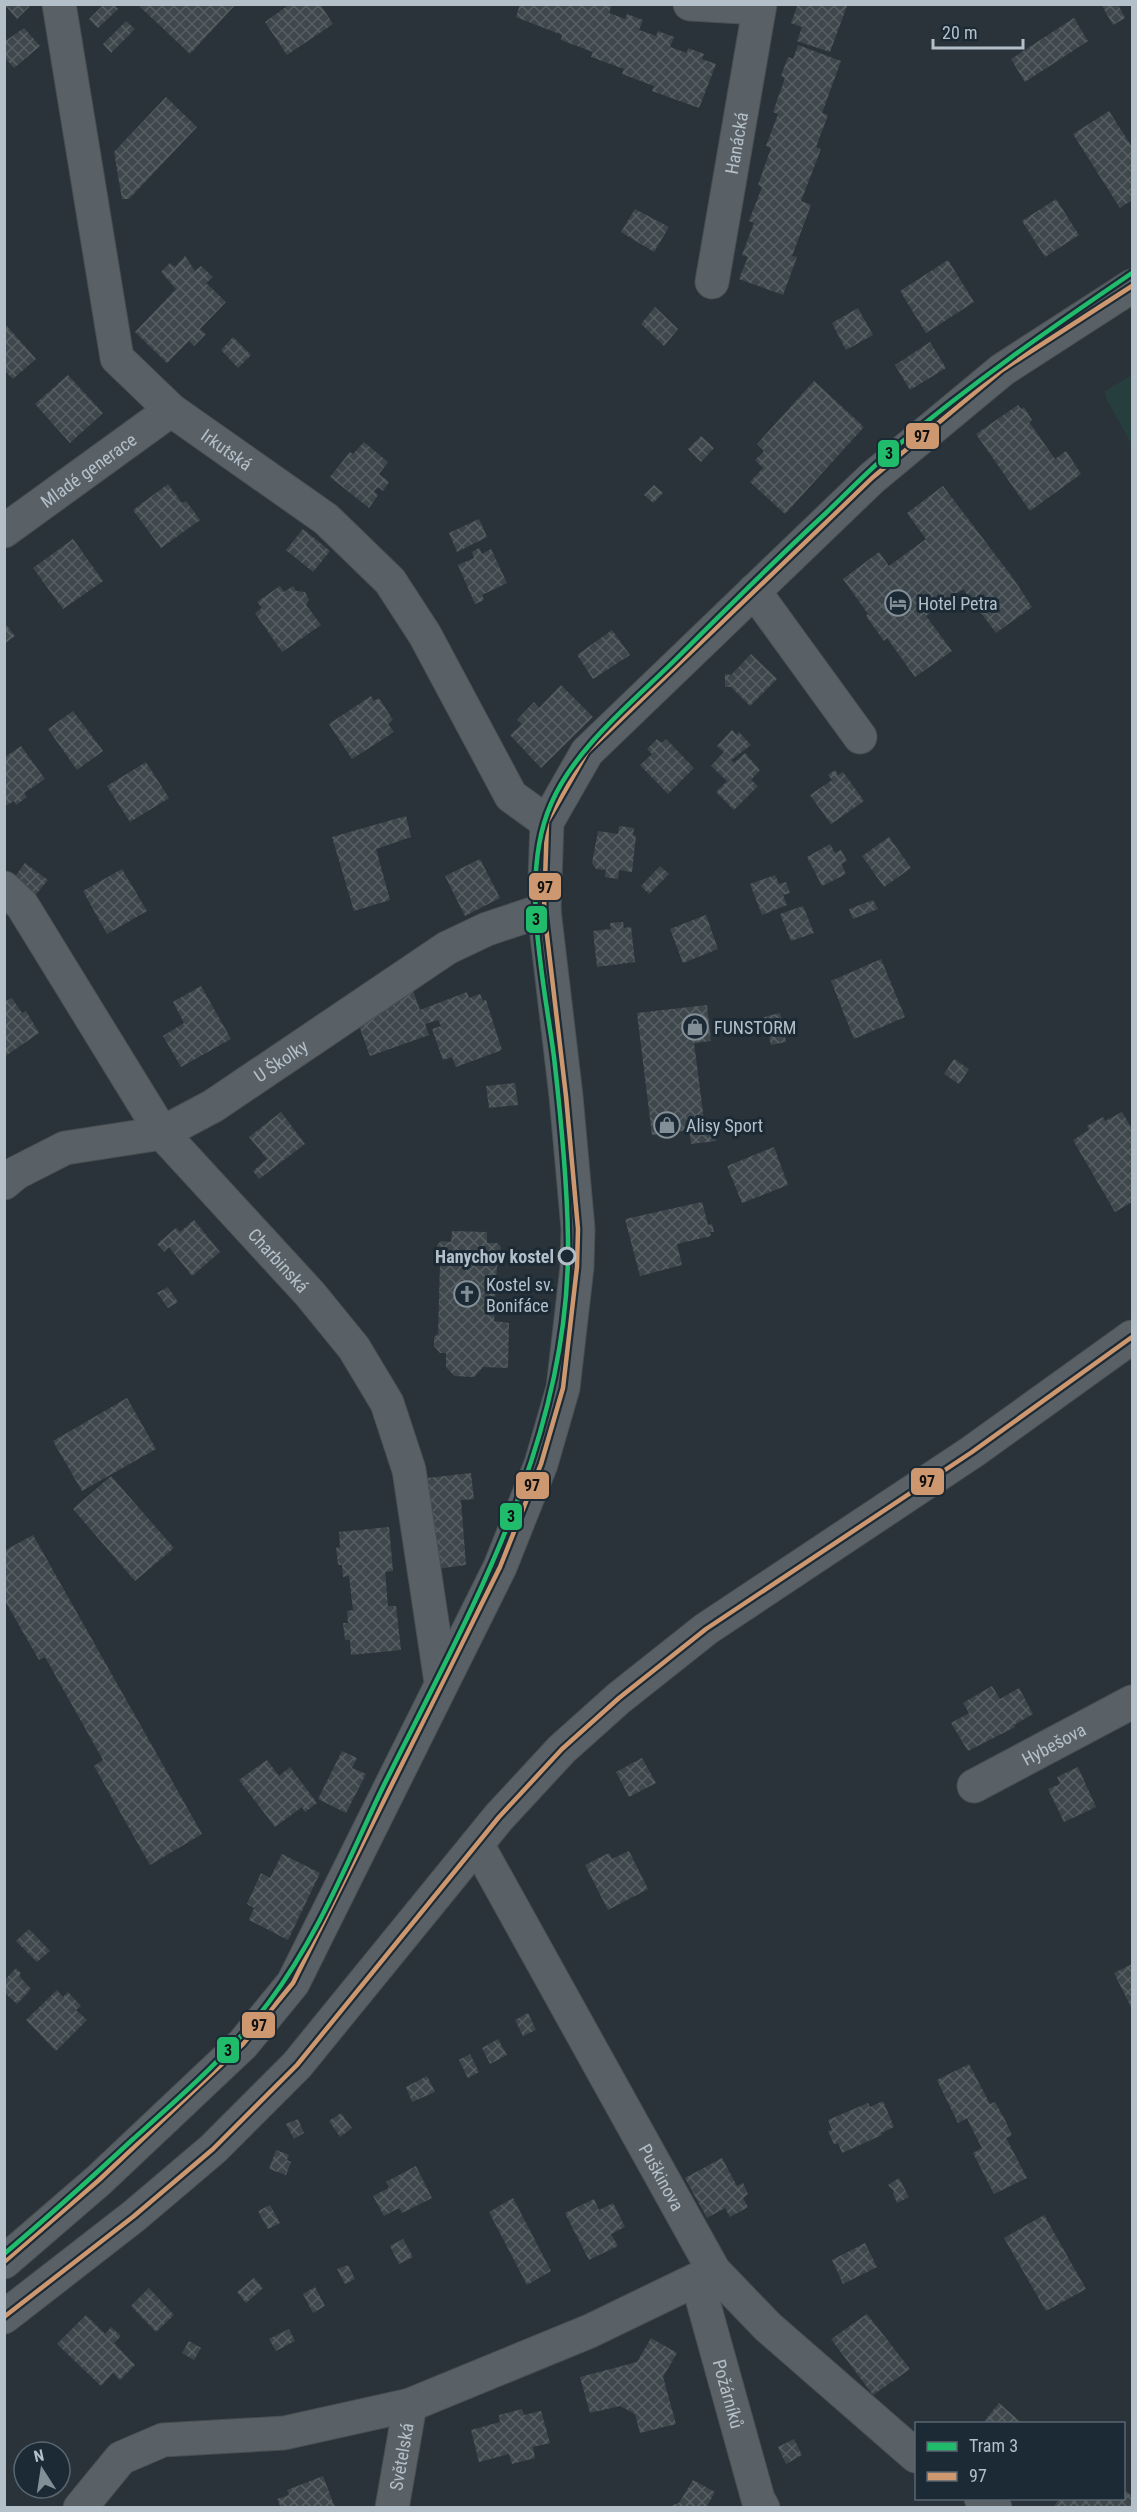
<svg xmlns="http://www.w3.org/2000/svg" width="1137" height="2512" font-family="'Roboto Condensed',sans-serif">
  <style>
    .pitch { fill: #263f3e }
    .building { fill: url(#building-cross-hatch) }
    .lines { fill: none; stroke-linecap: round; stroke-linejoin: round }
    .minor-casing { stroke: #484f53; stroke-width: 35 }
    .minor { stroke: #5a6166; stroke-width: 33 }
    .bus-1-casing { stroke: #1c2a35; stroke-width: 9 }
    .bus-1 { stroke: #cd976f; stroke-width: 4.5 }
    .tram-1-casing { stroke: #1c2a35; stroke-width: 9 }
    .tram-1 { stroke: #20bc6c; stroke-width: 4.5 }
    .stop-dot { fill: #1c2a35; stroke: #b3c0ca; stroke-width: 3 }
    .labels { text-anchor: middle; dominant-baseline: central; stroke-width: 6; stroke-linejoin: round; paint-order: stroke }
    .street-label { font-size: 18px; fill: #b3c0ca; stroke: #1c2a35 }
    .poi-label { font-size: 18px; fill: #b3c0ca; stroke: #1c2a35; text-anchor: start }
    .stop-label { font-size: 18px; font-weight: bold; fill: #b3c0ca; stroke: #1c2a35; text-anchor: end }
    .line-badge { stroke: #1c2a35; stroke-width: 2 }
    .pale-badge-label { font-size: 16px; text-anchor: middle; font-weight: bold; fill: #111 }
  </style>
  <defs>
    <pattern id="building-cross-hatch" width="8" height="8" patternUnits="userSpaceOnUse" patternTransform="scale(1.5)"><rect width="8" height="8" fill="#3e474c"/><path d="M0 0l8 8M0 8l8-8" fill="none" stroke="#586064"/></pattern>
  </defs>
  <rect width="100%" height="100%" fill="#293339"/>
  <!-- pitch -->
  <path class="pitch" d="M1132,375V445L1106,398L1105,391Z"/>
  <!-- building -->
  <path class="building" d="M4,4H32L17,19Z
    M137,4H236L190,54Z
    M290,4H320L333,24L287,55L265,22Z
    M520,4H612L609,13L625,19L627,14L643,20L639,30L656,36L658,31L674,37L670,47L687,53L688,48L704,54L702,59L716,64L699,108L652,91L654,86L622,74L624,69L591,57L593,52L561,40L562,35L516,17Z
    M798,4L847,6L830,52L797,41L802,27L791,23Z
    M1101,4H1118L1125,18L1113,25Z
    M103,5H114L118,9L98,28L89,19Z
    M1074,18L1088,41L1025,82L1011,59Z
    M126,21L135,29L111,53L103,44Z
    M24,28L40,46L14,68L4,57V42Z
    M798,45L841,61L822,113L828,115L816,147L821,149L801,201L811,205L792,256L797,257L783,295L739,279L748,257L742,255L754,223L749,221L762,187L758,185L771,148L766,146L778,114L773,112L785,78L781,76L788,57L793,59Z
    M166,97L197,127L129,199H122L114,152Z
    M1109,111L1132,147V200L1120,208L1073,134Z
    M1056,199L1079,235L1045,257L1022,221Z
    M635,209L669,227L654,252L621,232Z
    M185,256L195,271L201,266L213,277L206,283L226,302L200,329L206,334L194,346L189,341L167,363L135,332L176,289L161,272L170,263L175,267Z
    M948,260L974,302L926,333L900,291Z
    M655,307L678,329L664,346L641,324Z
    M858,308L873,335L846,350L832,323Z
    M6,325L36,359L13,379L4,370Z
    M233,337L251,355L238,368L221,350Z
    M930,342L946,368L910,390L895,365Z
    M68,375L103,413L70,443L35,404Z
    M814,381L864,427L785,514L750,482L763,468L755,460L764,451L757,444Z
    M1018,405L1021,409L1024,407L1032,420L1029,422L1055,459L1066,451L1081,474L1030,511L976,434Z
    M701,436L714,448L701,462L688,449Z
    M364,442L388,462L379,474L389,482L383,491L378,487L374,491L378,495L369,508L330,477L350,452L353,454Z
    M168,484L182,503L186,501L200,520L161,548L133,510Z
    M654,485L663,493L653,503L644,495Z
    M943,486L1013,578L1032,607L996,633L963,589L926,616L952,651L915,677L887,638L884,641L866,616L868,614L843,579L879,552L889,566L926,539L907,513Z
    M479,519L487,537L457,552L449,533Z
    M303,529L330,551L313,572L286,550Z
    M73,539L103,581L63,609L33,568Z
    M479,548L482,554L491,549L507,583L482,595L484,600L475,604L458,565L474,558L472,552Z
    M280,586L284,592L293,586L296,591L305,592L309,600L306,605L321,625L282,652L255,613L262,608L257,602Z
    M4,622L15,636L4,644Z
    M612,630L630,655L593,679L577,655Z
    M751,654L777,679L750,706L731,687H725V674L731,675Z
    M561,685L593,717L541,768L510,735L522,724L517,720L534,702L539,708Z
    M371,696L374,701L379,698L393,720L388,724L394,732L352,759L329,724Z
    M73,711L103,751L77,770L48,729Z
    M732,730L737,735L739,732L751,745L731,760L734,763L745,753L760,770L751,780L758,786L734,810L716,792L727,781L711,766L724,752L717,746Z
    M657,739L662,743L666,739L694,768L668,794L640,765L652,754L647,749Z
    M21,746L45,779L24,793L27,797L16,805L14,801L4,807V758Z
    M146,762L169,798L130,822L107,786Z
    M835,770L838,775L843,772L864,801L831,824L810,795L832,780L828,775Z
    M406,816L411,837L376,849L390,900L354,911L332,837Z
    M619,826L634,828L633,835L636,836L632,872L619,870L618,879L605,877L606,868L604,870L596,869L592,863L598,831L618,834Z
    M889,837L911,868L884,887L862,856Z
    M830,844L835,853L841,850L847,861L841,864L846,874L822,886L807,857Z
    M480,859L500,898L465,916L445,876Z
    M25,863L48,880L33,898L11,882Z
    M660,866L669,874L649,894L641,886Z
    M122,869L147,911L107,934L83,891Z
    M775,875L779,884L786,882L790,893L783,895L787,905L762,915L750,884Z
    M873,900L878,909L853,919L849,909Z
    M803,906L814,933L791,941L780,914Z
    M706,915L718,949L683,963L670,929Z
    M623,922L624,928L631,927L635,962L597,967L593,931L611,929L610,923Z
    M881,959L905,1017L854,1039L831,981Z
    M201,986L231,1039L181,1067L163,1036L184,1023L173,1002Z
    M412,988L420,1010L467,992L469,998L480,994L483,1001L486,1000L502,1050L456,1067L452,1057L443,1060L432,1029L441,1026L438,1020L425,1024L429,1035L370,1056L358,1023Z
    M12,998L22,1013L26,1011L39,1033L4,1057V1002Z
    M707,1005L711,1041L694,1043L705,1128L715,1127L716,1141L691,1144L689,1130L652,1135L637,1013Z
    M780,1013L786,1042L771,1045L764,1017Z
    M954,1059L969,1069L959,1084L944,1074Z
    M515,1083L518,1105L489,1108L486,1086Z
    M281,1112L305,1144L259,1179L253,1171L267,1159L249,1137Z
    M1122,1112L1132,1129V1202L1115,1212L1073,1140L1089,1130L1087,1126L1103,1117L1105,1121Z
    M774,1147L788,1185L742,1203L727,1166Z
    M702,1202L708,1225L712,1224L714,1232H710L711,1236L677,1244L682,1265L640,1276L625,1219Z
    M194,1220L220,1252L192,1276L169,1247L164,1252L157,1244L176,1228L180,1232Z
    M452,1231L487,1232V1243H497L501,1247L500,1263L497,1266L494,1321L509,1323L508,1368L483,1367L474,1377L454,1376L446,1367V1353H440L434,1346V1337L438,1334L440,1264L437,1260V1245L441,1241L451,1242Z
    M168,1287L178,1302L168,1308L157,1293Z
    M127,1398L156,1449L82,1491L53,1441Z
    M471,1473L474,1499L461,1500L466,1565L436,1569L427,1478Z
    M111,1476L174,1548L135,1581L73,1509Z
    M389,1527L393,1571L385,1572L388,1606H396L401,1650L351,1655L350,1640H345L343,1623H348L347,1611L353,1610L349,1576L343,1577L342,1565H338L336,1548L340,1547L339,1532Z
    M33,1535L202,1834L150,1865L94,1766L103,1760L45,1657L39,1660L4,1599V1551Z
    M992,1686L1000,1699L1019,1688L1033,1714L1014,1725L1015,1727L968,1751L951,1723L969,1713L963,1703Z
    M342,1751L357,1758L352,1768L366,1774L346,1813L318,1799Z
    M642,1758L656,1783L629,1797L616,1772Z
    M267,1760L279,1776L290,1767L317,1803L305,1812L302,1807L275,1827L239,1780Z
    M1078,1767L1096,1807L1064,1822L1048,1789L1060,1784L1057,1777Z
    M629,1851L648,1889L608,1910L585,1865L609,1853L612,1859Z
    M282,1854L320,1873L288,1940L249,1920L254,1908L247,1904L261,1873L270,1878Z
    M29,1929L50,1951L37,1962L16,1941Z
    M1132,1964V2009L1114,1973Z
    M16,1968L21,1973L19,1976L31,1989L17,2004L4,1992V1981Z
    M57,1990L63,1997L68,1992L81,2006L76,2010L87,2020L56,2051L26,2020Z
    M528,2013L536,2030L523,2036L515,2020Z
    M498,2039L507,2055L490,2064L482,2048Z
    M470,2054L479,2072L468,2078L459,2060Z
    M969,2064L990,2104L995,2102L1004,2118L1012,2135L1006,2138L1027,2178L994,2194L973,2153L982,2148L974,2133L967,2118L958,2123L937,2080Z
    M427,2076L435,2092L412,2102L406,2087Z
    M883,2101L894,2127L881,2133L882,2135L842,2153L838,2143L834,2144L828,2131L832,2130L828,2120L868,2103L870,2107Z
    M341,2113L352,2128L340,2137L329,2121Z
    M298,2119L304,2133L294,2139L286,2124Z
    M276,2150L289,2155L287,2160L291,2162L286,2175L269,2169Z
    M722,2158L737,2186L743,2183L748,2194L743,2198L748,2207L730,2217L725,2208L707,2218L685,2178Z
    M416,2166L432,2198L402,2213L399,2208L384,2216L373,2196L389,2188L386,2182Z
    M899,2178L909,2197L897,2203L893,2194L894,2191L888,2185Z
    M513,2198L551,2271L527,2285L489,2212Z
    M594,2199L599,2210L613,2203L625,2227L611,2234L618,2246L589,2260L565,2213Z
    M270,2205L280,2223L268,2229L258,2211Z
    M1044,2215L1086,2289L1046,2311L1004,2238Z
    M403,2239L413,2257L399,2264L390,2246Z
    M865,2243L877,2267L843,2284L832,2260Z
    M348,2265L355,2279L345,2284L337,2269Z
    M254,2278L263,2288L246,2303L237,2292Z
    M315,2287L325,2306L313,2313L303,2294Z
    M149,2288L174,2315L156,2332L131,2306Z
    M867,2314L910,2369L873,2395L831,2339Z
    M86,2315L105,2334L111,2327L121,2336L114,2343L135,2365L120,2380L113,2373L101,2386L57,2344Z
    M289,2329L295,2341L276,2351L269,2339Z
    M651,2338L677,2353L663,2377L676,2424L640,2433L635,2414L620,2406L590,2413L580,2377L637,2362Z
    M189,2341L201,2348L194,2360L182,2353Z
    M999,2403L1023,2424H982Z
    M522,2409L524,2415L541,2411L550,2443L533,2447L535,2458L512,2464L509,2454L479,2462L471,2430L500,2422L499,2415Z
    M794,2439L802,2455L786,2464L778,2447Z
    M323,2476L334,2505L339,2508H281L277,2499L289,2495L287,2490Z
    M693,2480L715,2492L706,2508H665L679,2503Z
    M1124,2489L1132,2496L1131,2508H1053L1059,2499H1124Z"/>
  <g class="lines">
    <!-- minor casing -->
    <g class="minor-casing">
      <g id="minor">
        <path id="s1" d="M59,4L117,358L171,410L326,519L390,581L425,635L511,796L547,822"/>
        <path d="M690,4L759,8"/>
        <path id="s2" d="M712,282L760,4"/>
        <path id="s3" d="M4,531L171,410"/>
        <path d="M754,591L860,737"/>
        <path id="s4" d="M4,888L22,905L162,1133L310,1294L354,1348L387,1403L409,1470L441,1682"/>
        <path id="s5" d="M4,1183L16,1173L65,1148L162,1133L213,1106L447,948L487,929L544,910"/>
        <path id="s6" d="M974,1786L1132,1702"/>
        <path id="s7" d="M477,1844L714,2271L768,2327L916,2456"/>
        <path d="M4,2262L99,2180L243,2044L293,1983L500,1567L541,1464L563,1388L577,1267L578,1229L566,1096L544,910L547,822L587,752L872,478L1002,370L1132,286"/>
        <path id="s8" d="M697,2280L758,2499L763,2508"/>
        <path d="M4,2317L134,2216L213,2149L297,2065L499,1817L562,1749L619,1698L706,1629L972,1452L1132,1337"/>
        <path d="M981,2498L995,2508"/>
        <path d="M80,2508L121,2458L163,2440L284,2433L410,2405L590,2331L714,2271"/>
        <path id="s9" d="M392,2508L410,2405"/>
      </g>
    </g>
    <!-- minor -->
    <use href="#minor" class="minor"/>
    <!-- bus-1 casing -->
    <g class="bus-1-casing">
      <path id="bus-1" d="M4,2262L99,2180L243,2044L293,1983L500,1567L541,1464L563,1388L577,1267L578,1229L566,1096L544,910L547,822L587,752L872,478L1002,370L1132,286
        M4,2317L134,2216L213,2149L297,2065L499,1817L562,1749L619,1698L706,1629L972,1452L1132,1337"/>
    </g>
    <!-- bus-1 -->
    <use href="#bus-1" class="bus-1"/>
    <!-- tram-1 casing -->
    <g class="tram-1-casing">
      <path id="tram-1" d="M4,2254C48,2217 90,2179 132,2140C180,2097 230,2054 269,2002C318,1937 348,1860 383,1787C469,1613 571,1439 568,1239C567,1178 561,1118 554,1057C544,981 519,876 551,804C576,746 633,702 677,658C726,609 775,560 826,513C849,491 872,467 897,446C972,383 1051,328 1132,273"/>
    </g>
    <!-- tram-1 -->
    <use href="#tram-1" class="tram-1"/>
  </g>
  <!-- icons -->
  <defs>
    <g id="hotel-ring" transform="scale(1.35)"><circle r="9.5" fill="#1c2a35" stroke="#838f97" stroke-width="1.5"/><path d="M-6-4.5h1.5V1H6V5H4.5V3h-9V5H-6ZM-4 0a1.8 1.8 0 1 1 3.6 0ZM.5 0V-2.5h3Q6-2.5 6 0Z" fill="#838f97"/></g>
    <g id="shop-ring" transform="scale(1.35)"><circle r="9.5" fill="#1c2a35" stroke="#838f97" stroke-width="1.5"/><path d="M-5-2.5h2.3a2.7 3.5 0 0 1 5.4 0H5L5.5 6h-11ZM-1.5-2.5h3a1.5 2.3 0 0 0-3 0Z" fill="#838f97"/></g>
    <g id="church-ring" transform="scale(1.35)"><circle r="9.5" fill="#1c2a35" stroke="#838f97" stroke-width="1.5"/><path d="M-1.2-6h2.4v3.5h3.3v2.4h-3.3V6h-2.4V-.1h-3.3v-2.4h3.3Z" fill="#838f97"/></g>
  </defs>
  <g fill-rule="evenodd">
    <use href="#hotel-ring" x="898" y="603"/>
    <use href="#shop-ring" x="695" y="1027"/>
    <use href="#shop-ring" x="667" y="1125"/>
    <use href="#church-ring" x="467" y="1294"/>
  </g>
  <!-- markers -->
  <circle class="stop-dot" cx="567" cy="1256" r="8"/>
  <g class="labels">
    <!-- street labels -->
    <g class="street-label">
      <text stroke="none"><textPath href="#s2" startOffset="141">Hanácká</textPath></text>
      <text stroke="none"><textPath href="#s1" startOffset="502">Irkutská</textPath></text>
      <text stroke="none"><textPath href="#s3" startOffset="104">Mladé generace</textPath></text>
      <text stroke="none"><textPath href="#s5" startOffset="308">U Školky</textPath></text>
      <text stroke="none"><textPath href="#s4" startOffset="465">Charbinská</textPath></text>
      <text stroke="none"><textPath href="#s6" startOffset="90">Hybešova</textPath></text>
      <text stroke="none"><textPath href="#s7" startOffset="381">Puškinova</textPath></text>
      <text stroke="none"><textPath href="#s8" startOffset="118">Požárníků</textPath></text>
      <text stroke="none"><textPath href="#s9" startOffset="52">Světelská</textPath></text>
    </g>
    <!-- poi labels -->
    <g class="poi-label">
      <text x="918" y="603">Hotel Petra</text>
      <text x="714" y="1027">FUNSTORM</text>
      <text x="686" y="1125">Alisy Sport</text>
      <text x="486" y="1284">Kostel sv.<tspan x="486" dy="21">Bonifáce</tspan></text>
    </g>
    <!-- stop labels -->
    <g class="stop-label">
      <text x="554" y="1256">Hanychov kostel</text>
    </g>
  </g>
  <g class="line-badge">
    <rect x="905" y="422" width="35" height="28" rx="6" fill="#cd976f"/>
    <rect x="877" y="439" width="23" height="29" rx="6" fill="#20bc6c"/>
    <rect x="528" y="872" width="34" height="29" rx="6" fill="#cd976f"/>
    <rect x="525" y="905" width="23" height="29" rx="6" fill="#20bc6c"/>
    <rect x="910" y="1467" width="35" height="29" rx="6" fill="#cd976f"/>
    <rect x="515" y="1471" width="35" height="29" rx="6" fill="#cd976f"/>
    <rect x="499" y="1502" width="24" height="29" rx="6" fill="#20bc6c"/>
    <rect x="241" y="2011" width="35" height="28" rx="6" fill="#cd976f"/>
    <rect x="216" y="2036" width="24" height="28" rx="6" fill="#20bc6c"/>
  </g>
  <g class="pale-badge-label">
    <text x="922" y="442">97</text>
    <text x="889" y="459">3</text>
    <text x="545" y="893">97</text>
    <text x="536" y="925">3</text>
    <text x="927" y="1487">97</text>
    <text x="532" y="1491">97</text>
    <text x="511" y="1522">3</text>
    <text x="259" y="2031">97</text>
    <text x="228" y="2056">3</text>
  </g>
  <!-- border -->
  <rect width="1137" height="2512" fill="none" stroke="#b3c0ca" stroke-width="12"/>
  <!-- legend -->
  <rect x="915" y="2422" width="210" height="78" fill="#1c2a35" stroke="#586671" stroke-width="1.5"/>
  <rect x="927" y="2442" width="30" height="9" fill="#20bc6c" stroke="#586671" stroke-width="1.5"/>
  <text x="969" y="2452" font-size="18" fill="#b3c0ca">Tram 3</text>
  <rect x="927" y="2472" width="30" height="9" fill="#cd976f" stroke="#586671" stroke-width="1.5"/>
  <text x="969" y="2482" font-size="18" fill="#b3c0ca">97</text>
  <!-- north arrow -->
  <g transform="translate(42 2470) rotate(348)"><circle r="28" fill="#1c2a35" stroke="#586671" stroke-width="1.5"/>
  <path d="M0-4.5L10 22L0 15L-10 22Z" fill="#838f97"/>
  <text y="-9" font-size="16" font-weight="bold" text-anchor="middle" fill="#b3c0ca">N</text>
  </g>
  <!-- scale -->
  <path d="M933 39v9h90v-9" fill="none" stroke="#b3c0ca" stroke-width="3"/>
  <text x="942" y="39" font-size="18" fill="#b3c0ca" stroke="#1c2a35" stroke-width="4.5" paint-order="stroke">20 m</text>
</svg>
